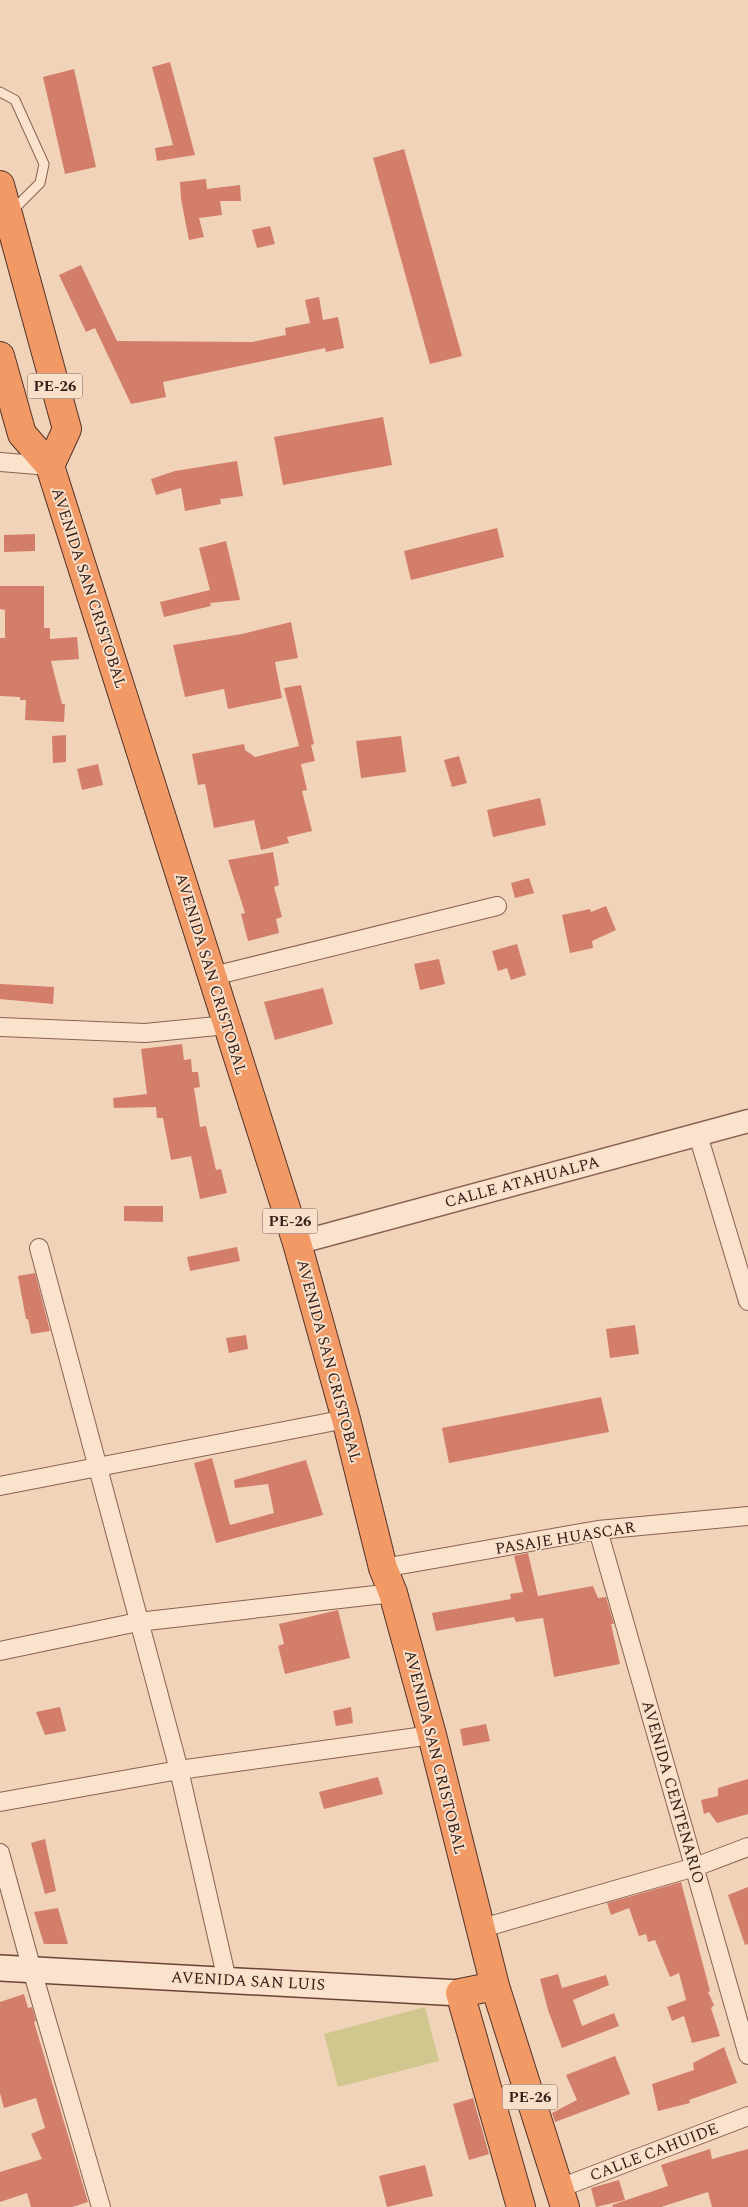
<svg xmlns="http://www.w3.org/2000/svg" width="748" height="2207" font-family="Spectral,serif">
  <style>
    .green { fill: #cfc78d }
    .building { fill: #d27e6b }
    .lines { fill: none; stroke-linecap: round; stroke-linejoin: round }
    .service-casing { stroke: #886253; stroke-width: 11 }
    .minor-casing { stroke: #886253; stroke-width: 20 }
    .tertiary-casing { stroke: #886253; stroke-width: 25 }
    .secondary-casing { stroke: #694436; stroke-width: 28 }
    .trunk-casing { stroke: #543228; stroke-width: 30 }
    .service { stroke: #fbe2cc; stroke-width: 9 }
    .minor { stroke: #fbe2cc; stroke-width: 18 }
    .tertiary { stroke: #fbe2cc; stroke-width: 22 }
    .secondary { stroke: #fbe2cc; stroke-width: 25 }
    .trunk { stroke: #f19a66; stroke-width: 28 }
    .labels { text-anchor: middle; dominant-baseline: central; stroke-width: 4; stroke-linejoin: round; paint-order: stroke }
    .shield { fill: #f8dfc9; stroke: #70594e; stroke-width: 1 }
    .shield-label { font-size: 15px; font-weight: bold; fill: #352019 }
    .street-label { font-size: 16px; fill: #352019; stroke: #f8dfc9 }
  </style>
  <rect width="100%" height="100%" fill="#f1d3b9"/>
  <!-- green -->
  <path class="green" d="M425,2007L439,2061L338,2087L324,2034Z"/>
  <!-- building -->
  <path class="building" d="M170,62L195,155L157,161L155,148L173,145L152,67Z
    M74,69L96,167L65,174L43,77Z
    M404,149L462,356L430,364L373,158Z
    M206,179L207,189L240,185L241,201H220L222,215L199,218L204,237L189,240L181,199L180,182Z
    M270,226L275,244L257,248L252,230Z
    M81,265L117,341L252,342L286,335L285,328L310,323L305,300L319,297L323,320L338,317L344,348L326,352L325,348L163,382L166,397L131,404L95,328L86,332L59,275Z
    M383,417L392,465L283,485L274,437Z
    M237,461L243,496L220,499L221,504L185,511L181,488L156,495L151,479L175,471Z
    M497,528L504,557L411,580L404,551Z
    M35,534V551L4,552V535Z
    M226,541L240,600L210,603L211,606L164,617L160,602L210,590L199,548Z
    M0,586H44V628H50V639L77,637L79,659L51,661L62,704H65L64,722L25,720L26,700H20V697L0,696V638H5V610L0,609Z
    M291,622L298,658L275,662L282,698L228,709L224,689L185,697L173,645L242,634Z
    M301,685L314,744L311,745L315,761L301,764L307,790L302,791L312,831L287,837L289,843L261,850L254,820L214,828L205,784L198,785L192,754L244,744L245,750L255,757L299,746L284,688Z
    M66,735V762L53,763L52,736Z
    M401,736L406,772L361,778L356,741Z
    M459,756L467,783L452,787L444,760Z
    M98,764L103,785L82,790L77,769Z
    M540,798L546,825L493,837L487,810Z
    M273,852L279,885L274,887L282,917L276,919L279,933L248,941L241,914L245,913L228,860Z
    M529,878L534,893L515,898L511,883Z
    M606,906L616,930L592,941L593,948L570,953L562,915L590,909L591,912Z
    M517,944L526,975L511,980L507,968L498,971L492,951Z
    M439,959L445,984L420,990L414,964Z
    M0,984L54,987L53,1004L0,999Z
    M323,988L333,1024L275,1040L264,1002Z
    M182,1044L184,1060L191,1059L192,1072H198L200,1087L194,1088L200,1127L206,1126L216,1170L221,1169L227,1193L200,1199L191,1156L171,1160L163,1118H157L156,1107L114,1108L113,1098L147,1094L141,1049Z
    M124,1206H163V1222L124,1221Z
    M237,1247L240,1261L190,1271L187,1257Z
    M35,1273L50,1331L31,1334L28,1319H26L18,1276Z
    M635,1325L639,1354L610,1358L606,1329Z
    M246,1335L248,1349L229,1353L226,1338Z
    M601,1397L609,1432L449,1463L442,1428Z
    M212,1458L230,1525L274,1513L268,1484L235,1488L234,1480L306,1460L323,1515L216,1543L194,1463Z
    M528,1553L538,1596L593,1586L598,1598L606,1597L614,1624H611L620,1664L554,1677L543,1618L516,1622L514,1617L436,1631L432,1613L511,1599L510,1594L523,1592L514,1556Z
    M338,1610L350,1658L285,1674L278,1646L284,1644L279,1624Z
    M60,1707L66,1731L45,1735L36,1712Z
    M351,1707L353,1723L336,1726L333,1711Z
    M486,1724L490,1741L463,1746L460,1729Z
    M378,1777L383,1794L324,1809L319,1792Z
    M748,1779V1814L717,1823L709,1812L704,1814L701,1800L718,1796V1788Z
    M45,1839L56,1891L45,1894L31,1843Z
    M681,1882L710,1991L708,1992L714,2005L711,2008L720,2036L692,2043L684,2016L672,2021L667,2007L686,2000L679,1973L670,1977L655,1940L648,1942L646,1934L639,1936L629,1908L611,1915L607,1903Z
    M748,1887V1944L745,1945L728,1895Z
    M58,1908L68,1944H44L34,1912Z
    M558,1974L562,1988L606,1975L609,1985L573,2000L582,2026L614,2013L619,2026L562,2048L548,2010L540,1979Z
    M24,1994L28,2008L32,2007L36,2021L34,2022L88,2202L72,2207H31L27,2193L0,2202V2172L42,2159L31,2134L45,2128L36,2098L4,2108L0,2093V2002Z
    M724,2047L737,2083L689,2100L690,2103L658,2111L652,2084L694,2070L693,2063Z
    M615,2056L630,2094L555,2122L552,2113L577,2100L566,2075Z
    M473,2098L489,2154L469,2160L453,2104Z
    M710,2149L712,2159L748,2149V2207H712L708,2192L661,2207H613L612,2205L668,2186L661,2165Z
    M425,2165L433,2196L387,2207L379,2176Z
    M619,2180L625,2200L596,2207L591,2188Z"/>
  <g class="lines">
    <!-- service casing -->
    <g class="service-casing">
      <path id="service" d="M0,92L15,100L44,164L40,183L12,211"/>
    </g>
    <!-- minor casing -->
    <g class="minor-casing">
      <path id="minor" d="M0,462L50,466
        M213,976L497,906
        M0,1027L145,1033L227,1025
        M698,1135L748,1301
        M39,1248L179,1770L227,1980
        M0,1486L346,1419
        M598,1530L748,2055
        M383,1568L598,1530L748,1516
        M0,1651L138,1622L393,1593
        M0,1802L179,1770L432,1735
        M0,1853L32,1970L101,2207
        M479,1929L695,1867L748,1847
        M560,2188L748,2116"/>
    </g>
    <!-- tertiary casing -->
    <g class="tertiary-casing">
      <path id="tertiary" d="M297,1243L748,1121"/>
    </g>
    <!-- secondary casing -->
    <g class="secondary-casing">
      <path id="secondary" d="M0,1968L460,1993"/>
    </g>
    <!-- trunk casing -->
    <g class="trunk-casing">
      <path id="trunk" d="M0,185L67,429L50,466L22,434L0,356
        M50,466L297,1243L346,1419L383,1568L393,1593L432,1735L495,1986L565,2207
        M495,1986L460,1993L521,2207"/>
    </g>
    <!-- service -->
    <use href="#service" class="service"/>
    <!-- minor -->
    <use href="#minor" class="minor"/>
    <!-- tertiary -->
    <use href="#tertiary" class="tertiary"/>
    <!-- secondary -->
    <use href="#secondary" class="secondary"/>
    <!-- trunk -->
    <use href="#trunk" class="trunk"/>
  </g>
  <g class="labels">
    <!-- shield labels -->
    <g class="shield">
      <rect x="27.5" y="373.5" width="55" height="25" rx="4"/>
      <rect x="262.5" y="1208.5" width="55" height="25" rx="4"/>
      <rect x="502.5" y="2084.5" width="55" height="25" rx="4"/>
    </g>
    <g class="shield-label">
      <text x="55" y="386">PE-26</text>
      <text x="290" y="1221">PE-26</text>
      <text x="530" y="2097">PE-26</text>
    </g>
    <!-- street labels -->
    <g class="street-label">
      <text transform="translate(89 588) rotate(72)">AVENIDA SAN CRISTOBAL</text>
      <text transform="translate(211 974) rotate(73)">AVENIDA SAN CRISTOBAL</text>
      <text transform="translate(522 1182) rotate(-15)">CALLE ATAHUALPA</text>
      <text transform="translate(329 1361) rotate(75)">AVENIDA SAN CRISTOBAL</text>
      <text transform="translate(565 1538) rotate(-9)">PASAJE HUASCAR</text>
      <text transform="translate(435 1752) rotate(76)">AVENIDA SAN CRISTOBAL</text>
      <text transform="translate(673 1792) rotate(74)">AVENIDA CENTENARIO</text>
      <text transform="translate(248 1981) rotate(3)">AVENIDA SAN LUIS</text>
      <text transform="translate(654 2152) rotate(-21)">CALLE CAHUIDE</text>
    </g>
  </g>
</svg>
